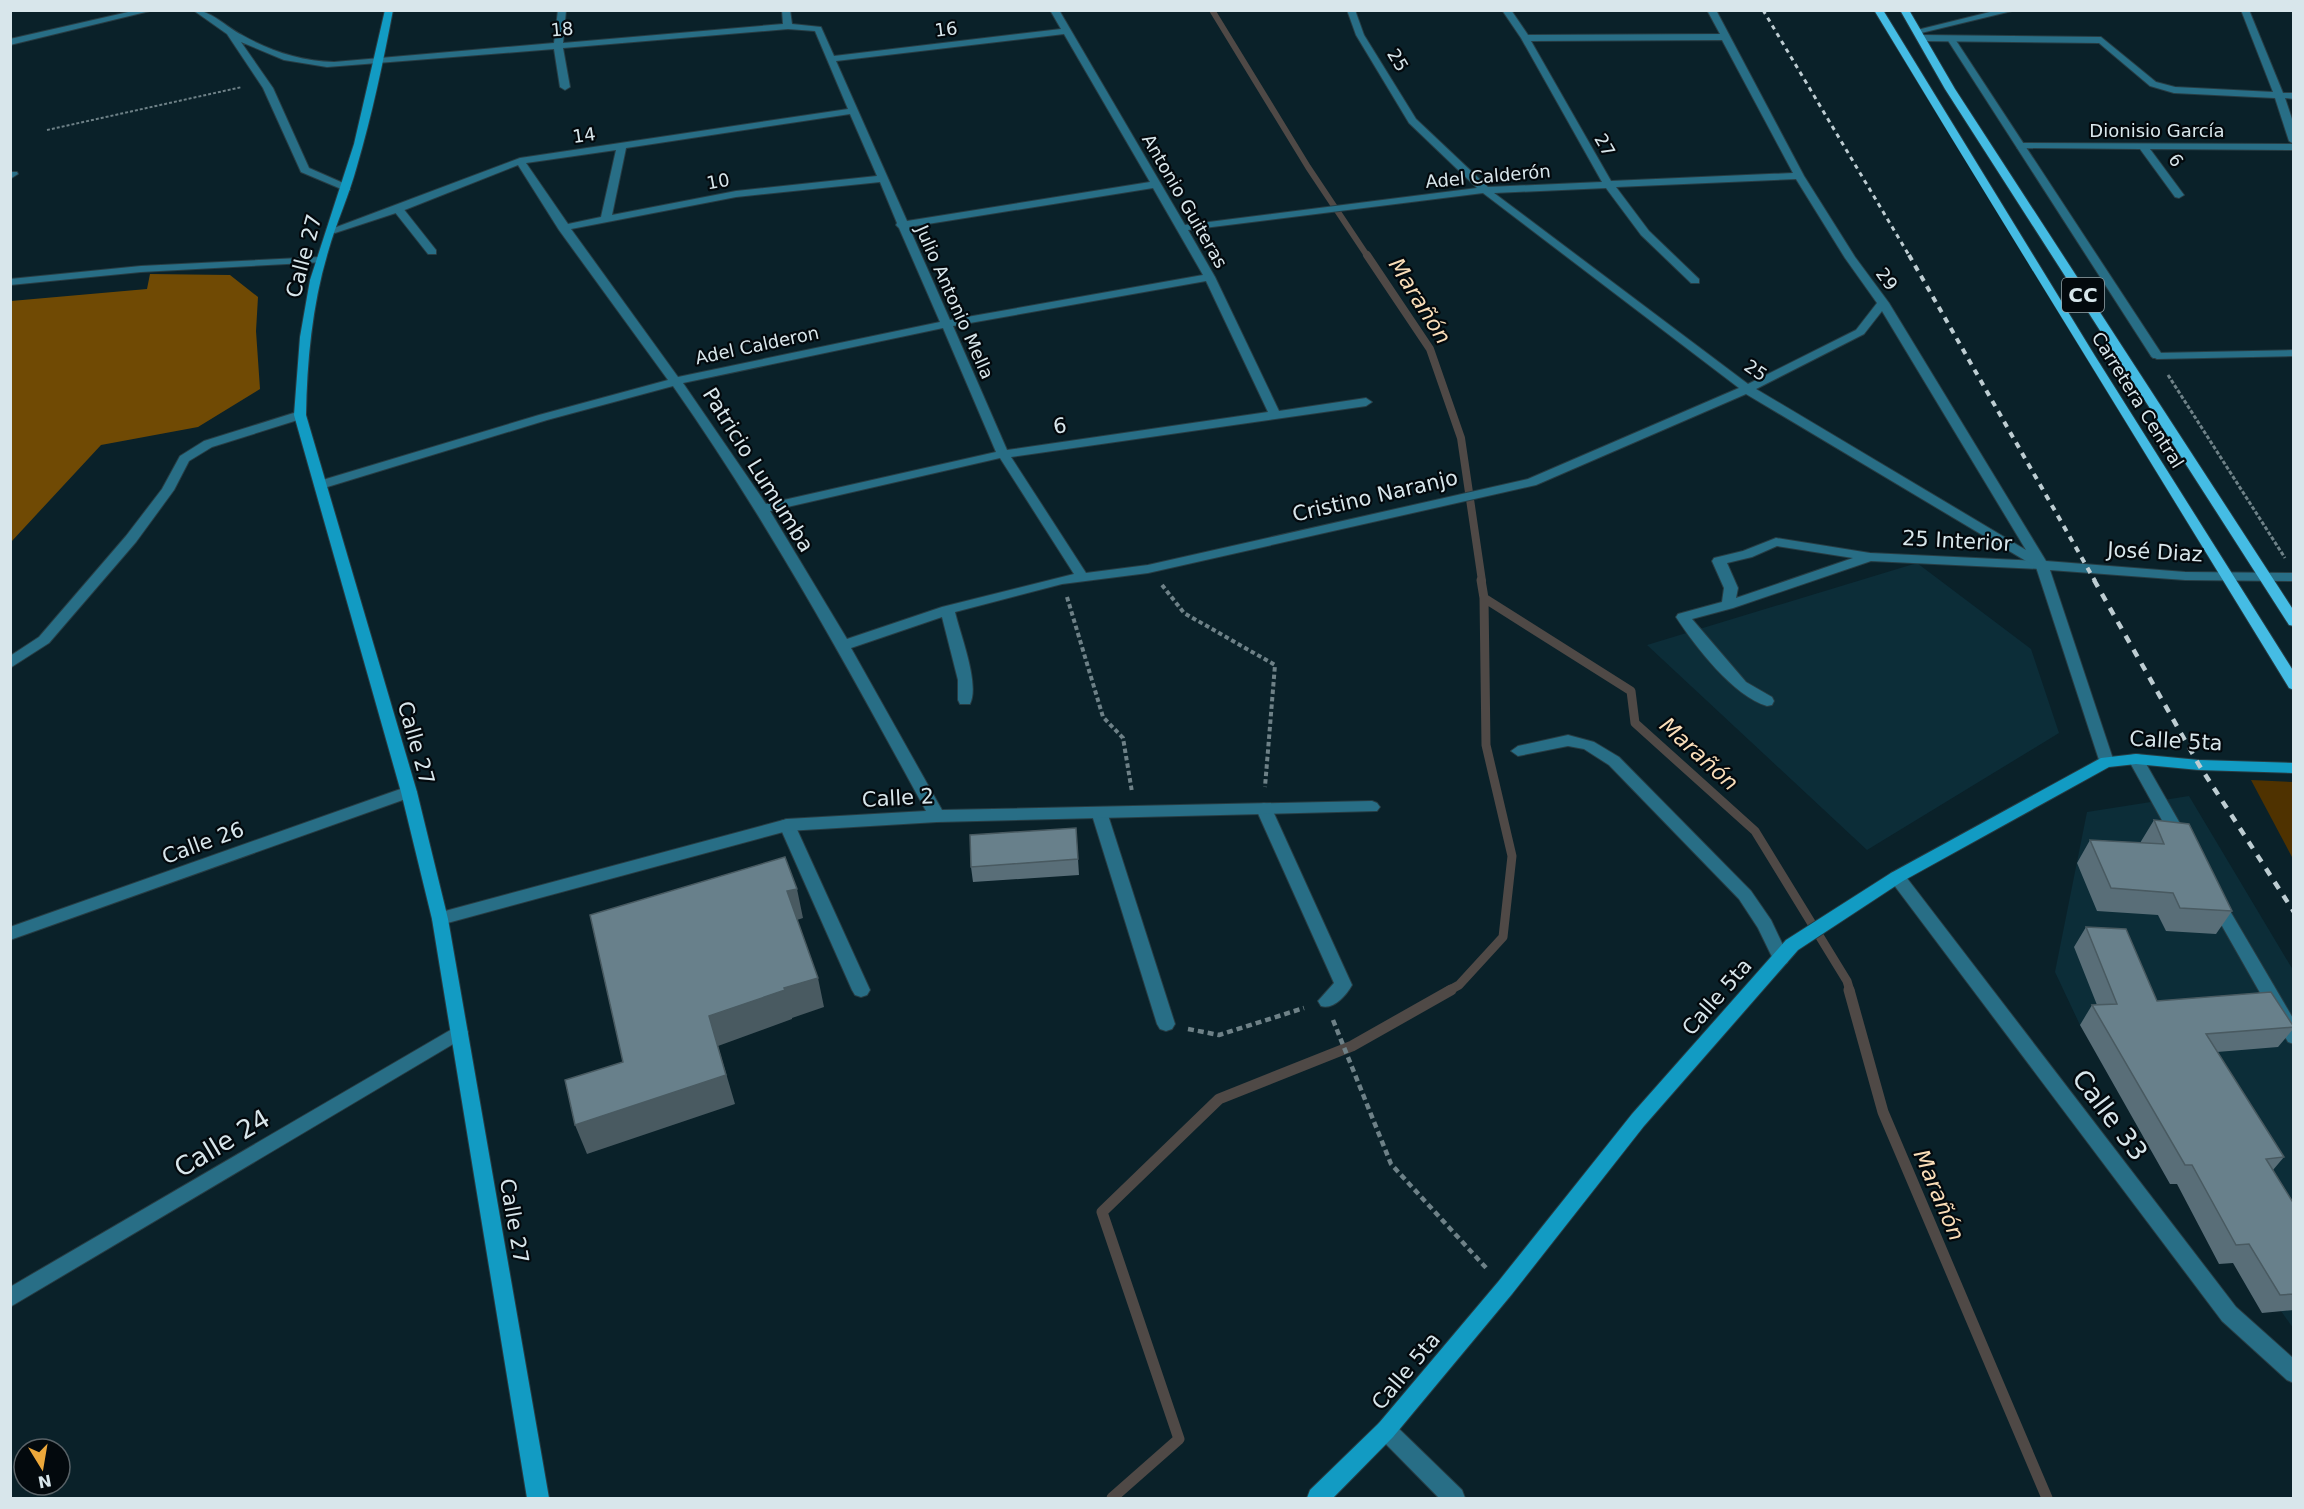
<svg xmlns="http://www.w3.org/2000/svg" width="2304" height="1509" font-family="'DejaVu Sans',sans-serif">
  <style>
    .built { fill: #0c2d38 }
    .green { fill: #4f3200 }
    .forest { fill: #704a04 }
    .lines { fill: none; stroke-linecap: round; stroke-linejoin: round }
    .stream-far3 { stroke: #4f4946; stroke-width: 6 }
    .stream-far2 { stroke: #4f4946; stroke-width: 8 }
    .stream-far1 { stroke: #4f4946; stroke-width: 9 }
    .stream { stroke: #4f4946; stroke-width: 11 }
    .lane-casing { stroke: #273d44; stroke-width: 2 }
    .street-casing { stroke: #273d44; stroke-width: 2 }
    .secondary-casing { stroke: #273d44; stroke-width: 2 }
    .primary-casing { stroke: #273d44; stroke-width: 2 }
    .path-far3 { stroke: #6e8187; stroke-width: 2; stroke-dasharray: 3 2; stroke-linecap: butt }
    .path-far2 { stroke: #6e8187; stroke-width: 3; stroke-dasharray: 4 2; stroke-linecap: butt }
    .path-far1 { stroke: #6e8187; stroke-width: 4; stroke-dasharray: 4.5 3; stroke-linecap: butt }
    .path { stroke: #6e8187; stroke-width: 4.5; stroke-dasharray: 6 4; stroke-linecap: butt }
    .lane { fill: #286e86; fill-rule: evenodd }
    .street { fill: #286e86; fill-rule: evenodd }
    .secondary { fill: #129bc3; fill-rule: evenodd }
    .primary { fill: #45bce4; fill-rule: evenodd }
    .rail-far2 { stroke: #becdd2; stroke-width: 3; stroke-dasharray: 4.5 4.5; stroke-linecap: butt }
    .rail-far1 { stroke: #becdd2; stroke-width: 4; stroke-dasharray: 6 6; stroke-linecap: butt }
    .rail { stroke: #becdd2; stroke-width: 4.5; stroke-dasharray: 8 8; stroke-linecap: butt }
    .wall { fill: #596e78 }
    .shaded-wall { fill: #495a61 }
    .building { fill: #68808b; stroke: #495a61; stroke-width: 1.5 }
    .labels { text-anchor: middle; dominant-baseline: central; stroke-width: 4.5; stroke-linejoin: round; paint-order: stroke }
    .far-street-label { font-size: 18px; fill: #d8e6eb; stroke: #03090d }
    .shield { fill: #03090d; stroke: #98a4a8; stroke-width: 1.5 }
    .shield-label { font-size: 20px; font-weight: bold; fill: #d8e6eb }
    .street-label { font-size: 21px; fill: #d8e6eb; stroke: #03090d }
    .water-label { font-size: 22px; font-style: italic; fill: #f9ddb8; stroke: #03090d }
    .near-street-label { font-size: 26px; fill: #d8e6eb; stroke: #03090d }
  </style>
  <rect width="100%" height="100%" fill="#0a2129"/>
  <!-- built -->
  <path class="built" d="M1917,563L2031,649L2059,733L1867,850L1647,645Z
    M2189,796L2293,970V1328L2080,1025L2055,972L2087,812Z"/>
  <!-- green -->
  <path class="green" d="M2251,780L2293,782V859Z"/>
  <!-- forest -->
  <path class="forest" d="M150,274L230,275L258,297L256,331L260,389L198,427L101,445L11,542V301L147,289Z"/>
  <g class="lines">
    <!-- stream-far3 -->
    <path class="stream-far3" d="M1212,10L1308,167L1368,257"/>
    <!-- stream-far2 -->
    <path class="stream-far2" d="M1367,255L1430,349L1461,438L1482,581"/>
    <!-- stream-far1 -->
    <path class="stream-far1" d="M1481,580L1484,598L1631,691L1635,723L1755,831L1847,981L1850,991
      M1448,991L1459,985L1503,937L1512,856L1486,745L1484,598"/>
    <!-- stream -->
    <path class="stream" d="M1849,990L1883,1112L2047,1498
      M1112,1498L1179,1439L1102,1212L1219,1099L1352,1046L1451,990"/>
    <!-- lane casing -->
    <g class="lane-casing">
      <path id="lane" d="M137,10H154L10,45V39Z
        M1998,10H2016L1917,34L1913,31Z
        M1948,37L1955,39L2163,356L2161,358H2153L2151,356L1947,39Z
        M10,172H17L18,174L10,179Z
        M398,206L402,207L436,250V254H428L394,211L393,209Z
        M1776,538L1870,553L2042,561L2049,565L2042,569L1871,561L1733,608L1692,619L1746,682L1772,697L1774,701L1772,705L1767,706C1733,696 1695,646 1676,617L1678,614L1722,602L1724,588L1712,561L1714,558L1743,551ZM1777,546L1853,558L1736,598L1738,588L1727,563L1752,557Z
        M2136,754L2141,755L2186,834L2188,838L2186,842H2174L2128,759L2131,755Z
        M1264,803L1269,805L1272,809L1352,985C1346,996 1333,1010 1321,1006L1318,1001L1334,983L1256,809L1259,805Z
        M1100,809L1105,811L1108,815L1175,1024L1172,1029L1166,1031L1160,1029L1157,1024L1092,815L1095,811Z
        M787,819L793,821L795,825L870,990L867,995L861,997L855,995L852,990L779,825L781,821Z
        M2217,897L2223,899L2294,1020V1044L2288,1042L2209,903L2211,899Z"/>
    </g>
    <!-- street casing -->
    <g class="street-casing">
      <path id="street" d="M193,10C211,10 226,27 242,35C270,51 301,61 334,62L554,43L558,10H566L563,43L783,24L782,10H790L792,24L821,27L834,56L1061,29L1050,10H1059L1185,225L1477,188L1409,123L1356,35L1347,10H1355L1364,35L1416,119L1488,187L1602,182L1521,38L1502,10H1511L1528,35L1720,34L1707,10H1716L1804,176L1855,257L1889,303L2046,561L2185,572L2294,573V581L2185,580L2050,570L2114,762L2111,766H2101L2036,567L1746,394L1536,485L1148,573L1062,584L955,612C960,634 980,684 970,704H960L958,700V680L942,617L851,648L942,810L1372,801L1377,803L1380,807L1377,811L937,822L787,831L440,925L434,924L432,919L434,914L787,819L926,811C846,664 769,523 673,386L547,420L324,488H316L314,485L316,482L539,415L668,380L559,230L518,165L402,211L335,233L326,231L520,158L848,109L815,31L788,29L563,48L570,87L565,90L560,87L554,49L327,67L284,60L241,42L273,88L309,168L350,186V190L346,191L301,172L263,88L227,34ZM1064,34L1150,182L907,221L836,61ZM1722,40L1793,173L1611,181L1531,41ZM850,114L877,176L736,191L612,215L626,148ZM616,150L601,217L568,224L526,163ZM1796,179L1845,258L1877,303L1856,330L1748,384L1494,193L1606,188L1641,235L1691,283H1699V279L1649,231L1616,187ZM880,182L897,223L896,225L899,228L940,322L678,377L571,229L736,197ZM1153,188L1203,275L950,320L909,227ZM1483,193L1739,388L1528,479L1148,565L1086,573L1011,457L1366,406L1372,402L1366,398L1279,411L1215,277L1188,230ZM1206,281L1268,412L1007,450L953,326ZM1882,311L2026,550L1756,389L1864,334ZM943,328L996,452L766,504L683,383ZM1000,458L1074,574L942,607L847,639L770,511Z
        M2241,10H2249L2283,93H2294V99L2285,98L2294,125V144L2289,141L2275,98L2174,93L2150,86L2099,43L1921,41L1917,38L1921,35L2101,37L2156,82L2175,87L2273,92Z
        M2020,143L2294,144V150L2150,149L2184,195L2179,198L2175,197L2140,149L2017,148V144Z
        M320,257L325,260L324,262L141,272L10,285V279L141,266Z
        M2294,350V356L2157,359L2151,356L2157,353Z
        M300,411L304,412V418L212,447L189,461L174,490L136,542L49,643L10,668V656L39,637L126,536L162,489L180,456L204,441Z
        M1568,735L1594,742L1619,757L1751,891L1771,920L1789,958L1787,963L1781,965L1775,963L1758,928L1739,899L1609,765L1584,749L1568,746L1518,756L1511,751L1518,746Z
        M409,786L414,788L417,792L414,796L10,940V927Z
        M1897,871L1903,873L2236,1307L2294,1359V1383L2287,1380L2222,1321L1891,881L1889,877L1891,873Z
        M459,1025L465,1027L468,1032L465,1037L10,1307V1287Z
        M1386,1420L1393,1423L1462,1490L1465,1498H1439L1379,1437L1376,1430L1379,1423Z"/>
    </g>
    <!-- secondary casing -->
    <g class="secondary-casing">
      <path id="secondary" d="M385,10H393C383,63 372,115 357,166C349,196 336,223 328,252C312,305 307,361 306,415L417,792L448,919L549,1498H527L432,919L401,792L294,415L300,337L310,280L354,144Z
        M2136,754L2199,760L2294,763V773L2199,770L2136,764L2109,767L1903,881L1798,950L1644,1126L1512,1294L1393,1437L1333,1498H1307L1310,1490L1379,1423L1498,1282L1632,1114L1786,940L1891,873L2101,758Z"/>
    </g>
    <!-- primary casing -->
    <g class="primary-casing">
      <path id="primary" d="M1874,10H1883L2095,356L2294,672V690L2289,688C2151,462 2011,237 1874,10Z
        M1900,10H1909L1955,89L2294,611V626L2289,625L1945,89Z"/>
    </g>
    <!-- path-far3 -->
    <path class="path-far3" d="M47,130L242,87"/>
    <!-- path-far2 -->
    <path class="path-far2" d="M2168,375L2285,558"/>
    <!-- path-far1 -->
    <path class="path-far1" d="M1162,585L1184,613L1275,665L1265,787
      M1067,597L1103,717L1123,738L1132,792"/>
    <!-- path -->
    <path class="path" d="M1333,1020L1391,1164L1488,1270
      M1188,1029L1219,1035L1304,1008"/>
    <!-- lane -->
    <use href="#lane" class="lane"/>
    <!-- street -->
    <use href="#street" class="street"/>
    <!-- secondary -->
    <use href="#secondary" class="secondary"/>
    <!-- primary -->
    <use href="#primary" class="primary"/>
    <!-- rail-far2 -->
    <path class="rail-far2" d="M1763,10L1910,257"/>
    <!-- rail-far1 -->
    <path class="rail-far1" d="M1909,255L2095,581"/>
    <!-- rail -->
    <path class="rail" d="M2094,580L2199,765L2294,912"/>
  </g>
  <!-- wall -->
  <path class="wall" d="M2154,820L2232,911L2216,934L2166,931L2158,915L2097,911L2077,863L2090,840L2140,843Z
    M1078,859L1079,875L973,882L971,867Z
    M2086,927L2157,1001L2294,1028L2278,1047L2217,1052L2284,1157L2273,1170L2294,1204V1310L2262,1313L2233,1263L2219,1264L2177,1184H2170L2080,1025L2092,1005H2097L2074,947Z"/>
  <!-- shaded-wall -->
  <path class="shaded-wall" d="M797,889L803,918L794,921L787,891Z
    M818,978L824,1007L792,1018V1019L718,1046L735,1104L587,1154L575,1125L709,1016L784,988Z"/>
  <!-- building -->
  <path class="building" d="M2154,820L2189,824L2232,911L2180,908L2173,893L2111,888L2090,840L2164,844Z
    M1076,828L1078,859L971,867L970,835Z
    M785,857L797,889L787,891L818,978L784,988L785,990L709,1016L726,1075L575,1125L565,1080L623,1062L590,915Z
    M2086,927L2126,929L2157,1001L2271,992L2294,1027L2206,1034L2284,1157L2266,1159L2294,1204V1294L2280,1295L2249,1244L2236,1245L2192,1165H2185L2092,1005L2117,1004Z"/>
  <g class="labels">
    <!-- far-street labels -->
    <g class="far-street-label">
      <text transform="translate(562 29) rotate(-5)">18</text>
      <text transform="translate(946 29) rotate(-7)">16</text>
      <text transform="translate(1398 60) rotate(59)">25</text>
      <text x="2157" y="130">Dionisio García</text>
      <text transform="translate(584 135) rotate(-8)">14</text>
      <text transform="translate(1605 145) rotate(60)">27</text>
      <text transform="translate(2176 160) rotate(54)">6</text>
      <text transform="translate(1488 176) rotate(-5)">Adel Calderón</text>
      <text transform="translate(718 181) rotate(-10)">10</text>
      <text transform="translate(1185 201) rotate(60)">Antonio Guiteras</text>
      <text transform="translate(1887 279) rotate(54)">29</text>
      <text transform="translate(955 302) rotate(66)">Julio Antonio Mella</text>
      <text transform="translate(757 345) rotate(-12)">Adel Calderon</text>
      <text transform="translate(1756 370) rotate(34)">25</text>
      <text transform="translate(2138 400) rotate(58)">Carretera Central</text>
    </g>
    <!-- shield labels -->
    <rect class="shield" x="2062" y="278" width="42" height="34" rx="4.5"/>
    <g class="shield-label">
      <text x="2083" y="295">CC</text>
    </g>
    <!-- street labels -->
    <g class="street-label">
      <text transform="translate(304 256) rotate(-75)">Calle 27</text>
      <text transform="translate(1060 426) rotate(-8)">6</text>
      <text transform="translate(758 470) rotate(58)">Patricio Lumumba</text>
      <text transform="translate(1375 496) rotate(-13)">Cristino Naranjo</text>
      <text transform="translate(1957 541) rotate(3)">25 Interior</text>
      <text transform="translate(2155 552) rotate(3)">José Diaz</text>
      <text transform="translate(2176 741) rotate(3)">Calle 5ta</text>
      <text transform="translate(416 743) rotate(74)">Calle 27</text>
      <text transform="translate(898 798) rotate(-3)">Calle 2</text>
      <text transform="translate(203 843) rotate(-20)">Calle 26</text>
      <text transform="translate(1717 997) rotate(-49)">Calle 5ta</text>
      <text transform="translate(514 1221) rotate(80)">Calle 27</text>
      <text transform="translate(1406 1371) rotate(-50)">Calle 5ta</text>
    </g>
    <!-- water labels -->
    <g class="water-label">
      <text transform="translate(1420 301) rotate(58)">Marañón</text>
      <text transform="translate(1699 754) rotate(42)">Marañón</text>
      <text transform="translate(1939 1195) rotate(67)">Marañón</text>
    </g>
    <!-- near-street labels -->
    <g class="near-street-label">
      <text transform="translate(2110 1115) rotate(53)">Calle 33</text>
      <text transform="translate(222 1143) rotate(-31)">Calle 24</text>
    </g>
  </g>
  <!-- border -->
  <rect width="2304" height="1509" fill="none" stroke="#d8e6eb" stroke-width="24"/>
  <!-- north arrow -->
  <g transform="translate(42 1467) rotate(169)"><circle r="28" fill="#03090d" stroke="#586166" stroke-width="1.5"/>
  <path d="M0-4.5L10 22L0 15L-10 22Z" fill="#eda83b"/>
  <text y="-9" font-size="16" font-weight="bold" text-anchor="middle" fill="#d8e6eb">N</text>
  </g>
</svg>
